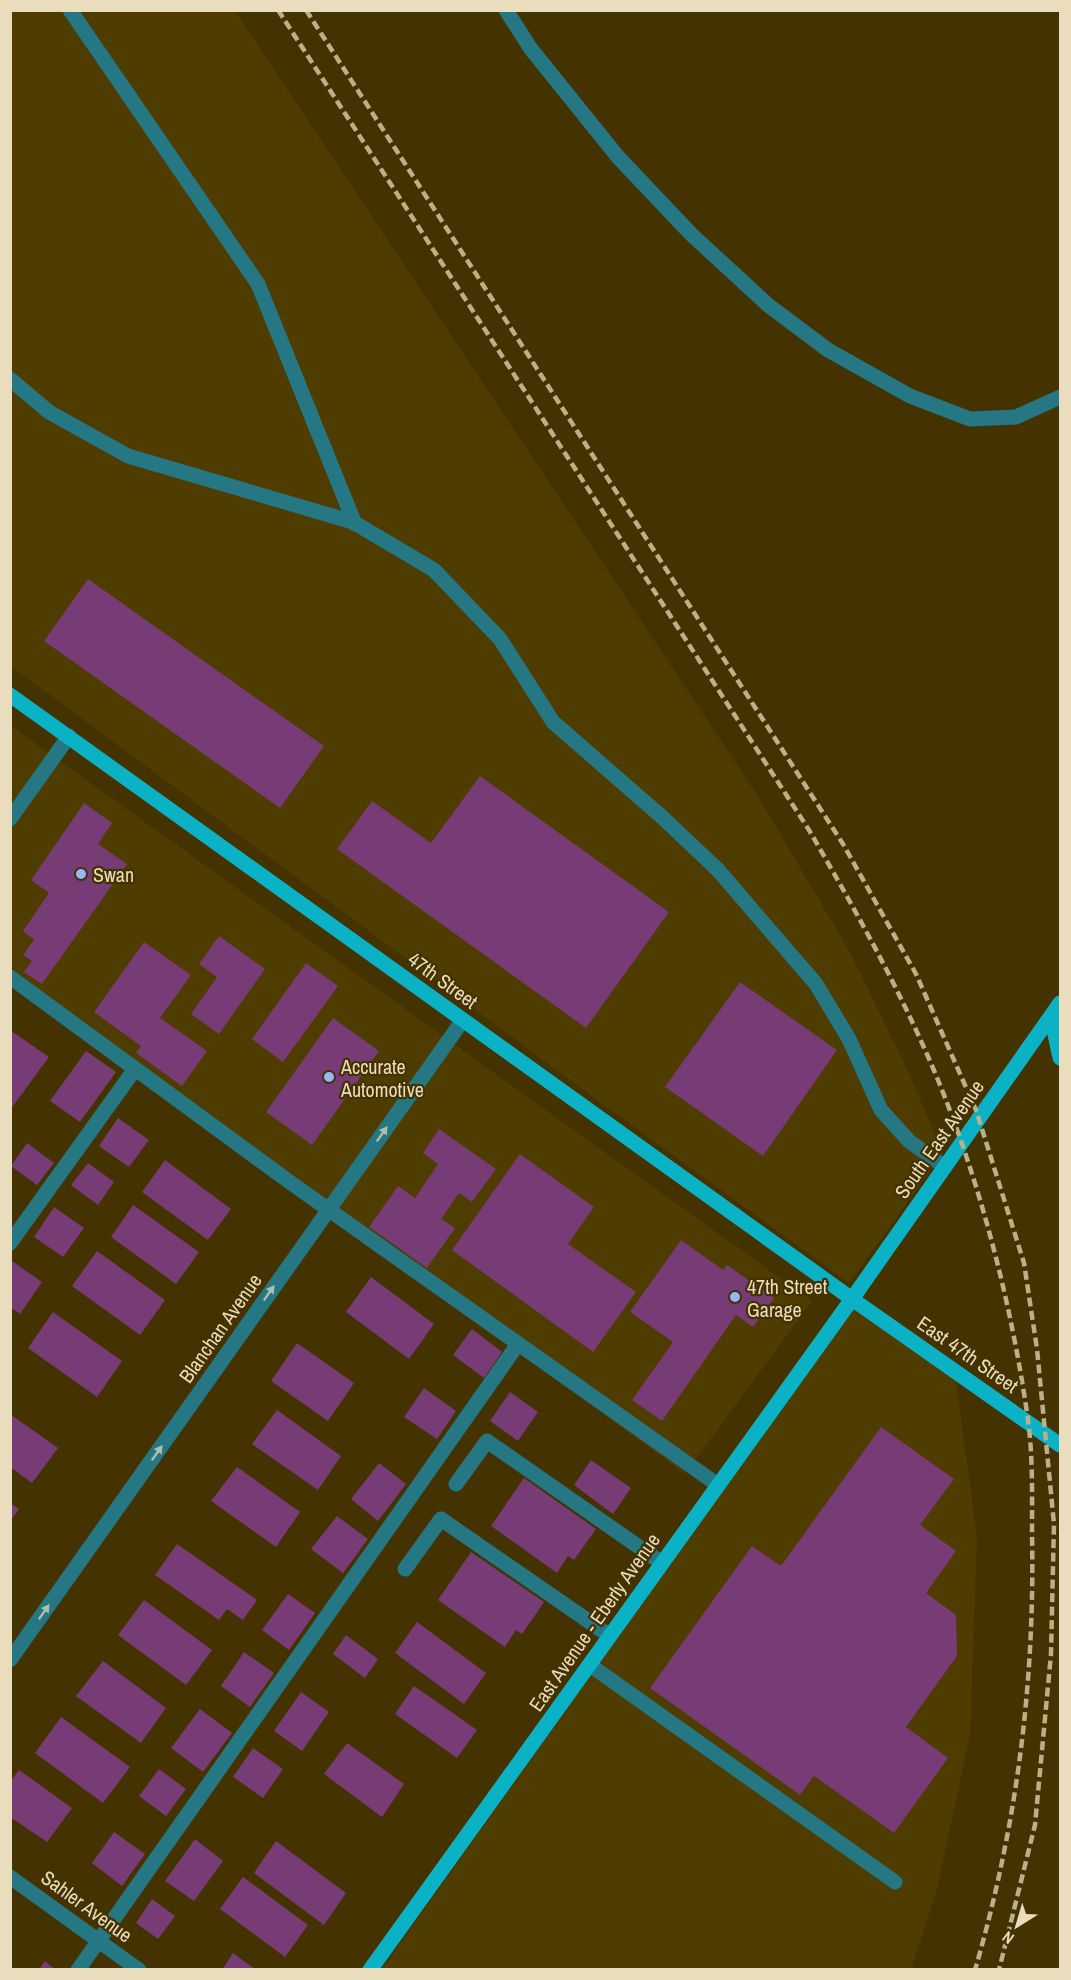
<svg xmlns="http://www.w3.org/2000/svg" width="1071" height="1980" font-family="'Archivo Narrow',sans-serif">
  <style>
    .built { fill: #4f3c00 }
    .building { fill: #773b75 }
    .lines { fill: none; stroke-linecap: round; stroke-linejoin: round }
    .minor { stroke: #247783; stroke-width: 15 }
    .major { stroke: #0bb2c5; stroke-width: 15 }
    .rail { stroke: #bcaf8b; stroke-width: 4.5; stroke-dasharray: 9 4.5; stroke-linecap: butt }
    .oneway { fill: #aebeac }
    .poi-dot { fill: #9bb5fd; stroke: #430; stroke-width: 2 }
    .labels { text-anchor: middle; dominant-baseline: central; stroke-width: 4.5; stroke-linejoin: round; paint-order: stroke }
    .poi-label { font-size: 20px; fill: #e9ddbe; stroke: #430; text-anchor: start }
    .street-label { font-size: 20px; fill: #e9ddbe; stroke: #430 }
  </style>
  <rect width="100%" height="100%" fill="#430"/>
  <!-- built -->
  <path class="built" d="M11,11H235L757,795L850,952L906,1067L943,1153L849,1283L559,1072L11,666Z
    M11,726L812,1301L685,1474L11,979Z
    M853,1308L956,1381L977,1538L970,1735L936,1893L911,1969L381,1970Z"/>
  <!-- building -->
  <path class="building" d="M88,579L324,746L280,808L44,641Z
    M480,776L669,912L586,1028L337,849L372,801L431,843Z
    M84,803L112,823L98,844L127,864L42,984L24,972L32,961L23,955L34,940L23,931L49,893L31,880Z
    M219,936L265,969L219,1034L191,1014L217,977L199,964Z
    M144,942L191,975L160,1018L207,1051L182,1086L136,1053L141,1046L94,1012Z
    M306,963L338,986L283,1062L252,1039Z
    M740,982L837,1050L763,1156L665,1087Z
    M333,1018L379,1051L312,1145L266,1112Z
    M10,1030L49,1057L10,1110Z
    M86,1051L116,1072L80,1122L50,1101Z
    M118,1118L149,1140L129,1167L99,1146Z
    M439,1129L496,1169L472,1202L459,1193L441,1219L455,1228L427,1268L369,1227L398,1186L415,1198L438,1164L423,1153Z
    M27,1143L54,1163L37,1185L11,1166Z
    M520,1154L594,1207L568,1244L636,1292L593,1352L452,1250Z
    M165,1160L231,1209L208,1240L142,1192Z
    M88,1163L114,1182L98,1205L71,1185Z
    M133,1205L199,1252L176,1284L111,1237Z
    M54,1207L84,1228L63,1257L34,1237Z
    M681,1240L723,1270L727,1265L774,1298L753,1327L736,1315L662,1421L632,1400L673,1342L630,1312Z
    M97,1251L165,1300L140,1335L72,1286Z
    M12,1261L42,1282L20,1314L10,1307V1264Z
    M371,1277L434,1324L409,1359L346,1312Z
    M53,1312L122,1361L97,1397L28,1348Z
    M472,1329L502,1352L484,1378L453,1355Z
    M297,1343L354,1383L328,1421L271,1381Z
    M424,1388L456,1411L437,1439L404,1417Z
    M510,1392L538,1412L518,1441L490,1421Z
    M277,1410L341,1456L318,1490L252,1444Z
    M10,1414L58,1448L32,1483L10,1467Z
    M881,1427L954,1479L920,1525L956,1551L926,1593L956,1615L957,1656L906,1727L948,1758L894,1833L814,1776L800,1795L650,1688L752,1546L781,1566Z
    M591,1460L631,1488L613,1514L574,1485Z
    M379,1463L406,1484L378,1521L351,1499Z
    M237,1467L300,1512L276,1547L211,1501Z
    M524,1478L596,1529L574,1560L568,1556L557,1573L491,1526Z
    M10,1503L19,1509L10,1521Z
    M337,1516L368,1539L343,1573L311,1549Z
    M177,1544L257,1600L243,1620L227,1609L219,1620L155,1575Z
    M471,1552L544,1602L522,1634L516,1630L505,1647L438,1600Z
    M288,1594L315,1613L289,1650L262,1630Z
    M144,1600L212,1650L186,1685L118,1635Z
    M417,1622L486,1673L464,1704L395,1653Z
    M346,1635L378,1659L365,1678L333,1654Z
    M244,1652L274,1673L250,1707L221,1686Z
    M103,1661L166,1708L141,1743L76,1696Z
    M414,1686L477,1730L457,1758L395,1714Z
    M301,1692L329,1712L302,1751L274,1731Z
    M200,1709L232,1733L203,1772L171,1748Z
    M61,1717L130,1767L103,1803L35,1753Z
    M347,1743L404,1784L382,1817L324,1774Z
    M253,1748L283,1769L263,1798L233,1777Z
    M159,1769L186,1789L166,1816L139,1796Z
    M19,1770L72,1808L47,1842L10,1817V1782Z
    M114,1832L145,1854L122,1886L92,1863Z
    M195,1839L223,1861L194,1901L165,1881Z
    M276,1841L346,1893L324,1925L254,1873Z
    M243,1877L308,1925L285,1957L220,1909Z
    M152,1899L175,1916L158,1939L136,1923Z
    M233,1953L256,1970H222Z
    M45,1961L56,1970H39Z"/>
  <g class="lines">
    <!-- minor -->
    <path class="minor" d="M70,10L258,284L355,524
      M506,10L531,49L618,157L691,234L768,305L828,350L910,396L970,419L1016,417L1060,397
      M10,379L49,412L128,456L353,522L434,570L500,639L553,722L662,817L718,870L816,984L849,1039L881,1110L909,1141L945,1167
      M10,819L69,736
      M10,977L291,1183L718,1485
      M10,1243L135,1069
      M456,1484L487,1441L662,1563
      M405,1569L441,1519L610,1636
      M10,1660L463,1020
      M590,1665L895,1882
      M10,1877L139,1970
      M78,1970L518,1344"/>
    <!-- major -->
    <path class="major" d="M10,695L852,1299L1060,1445
      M1051,1016L1060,1058
      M370,1970L852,1299L1060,1003"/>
    <!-- rail -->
    <path class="rail" d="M278,10L809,830C856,911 902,993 938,1080C981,1185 1012,1306 1028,1420C1033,1457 1032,1496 1032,1533C1035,1683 1017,1825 975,1970
      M306,10L843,844L916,974L976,1110L1024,1263L1037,1349L1054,1524L1051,1654L1035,1825L999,1970"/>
  </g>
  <!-- one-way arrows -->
  <defs><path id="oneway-solid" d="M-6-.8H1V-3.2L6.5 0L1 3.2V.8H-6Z" transform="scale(1.5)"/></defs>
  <g class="oneway">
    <use href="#oneway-solid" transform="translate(382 1134) rotate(-55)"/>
    <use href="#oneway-solid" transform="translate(269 1293) rotate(-55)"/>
    <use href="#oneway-solid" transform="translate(157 1453) rotate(-55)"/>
    <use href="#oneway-solid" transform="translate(44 1612) rotate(-55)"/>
  </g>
  <!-- markers -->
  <g class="poi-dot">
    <circle cx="81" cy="874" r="6"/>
    <circle cx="329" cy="1077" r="6"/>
    <circle cx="735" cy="1297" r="6"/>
  </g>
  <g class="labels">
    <!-- poi labels -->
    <g class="poi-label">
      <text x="93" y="874">Swan</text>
      <text x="341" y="1066">Accurate<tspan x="341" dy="23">Automotive</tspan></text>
      <text x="747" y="1286">47th Street<tspan x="747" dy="23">Garage</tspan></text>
    </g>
    <!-- street labels -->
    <g class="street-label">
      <text transform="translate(443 980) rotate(36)">47th Street</text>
      <text transform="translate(939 1139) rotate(-55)">South East Avenue</text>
      <text transform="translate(220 1328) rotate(-55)">Blanchan Avenue</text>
      <text transform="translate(968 1354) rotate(35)">East 47th Street</text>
      <text transform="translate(594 1622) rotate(-55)">East Avenue - Eberly Avenue</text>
      <text transform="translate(87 1906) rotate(36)">Sahler Avenue</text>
    </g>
  </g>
  <!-- border -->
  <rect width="1071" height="1980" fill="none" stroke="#e9ddbe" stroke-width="24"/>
  <!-- north arrow -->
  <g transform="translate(1017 1926) rotate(217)" stroke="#443300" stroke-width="4.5" paint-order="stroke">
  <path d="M0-4.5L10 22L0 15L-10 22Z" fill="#e9ddbe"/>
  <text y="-9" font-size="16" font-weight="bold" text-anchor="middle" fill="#e9ddbe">N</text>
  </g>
</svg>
